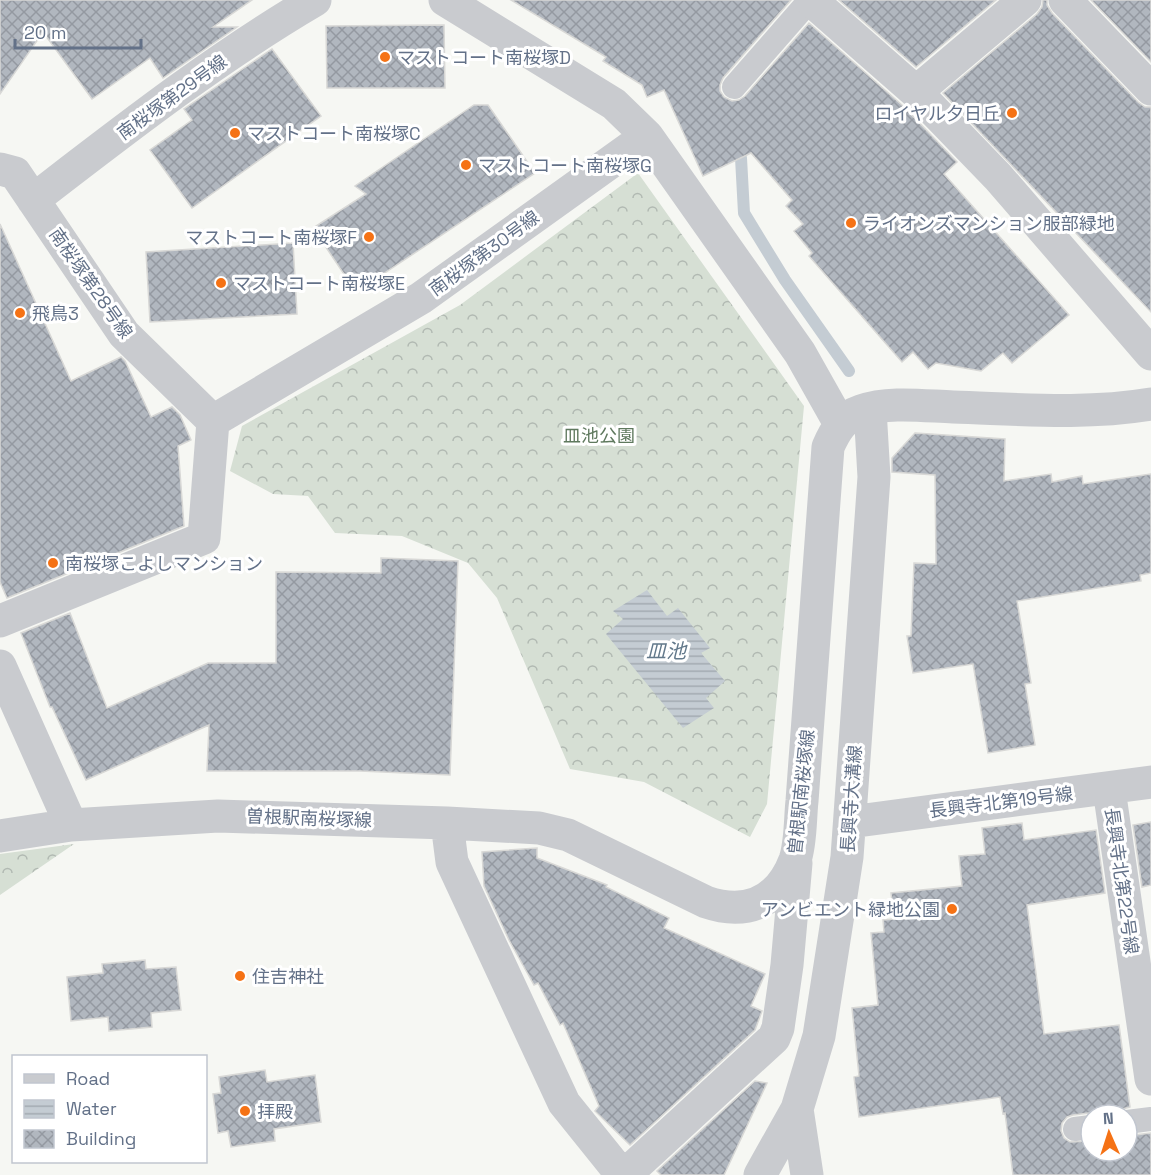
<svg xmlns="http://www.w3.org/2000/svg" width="1151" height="1175" font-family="'Space Grotesk','Noto Sans JP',sans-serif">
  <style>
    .forest { fill: url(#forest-crowns) }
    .water { fill: url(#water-rules) }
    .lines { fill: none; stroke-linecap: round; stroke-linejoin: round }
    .stream { stroke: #c4ccd3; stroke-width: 12 }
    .building { fill: url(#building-cross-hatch); stroke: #d8d8d6; stroke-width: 1.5 }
    .lane { stroke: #c9cbcf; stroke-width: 24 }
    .street { stroke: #c9cbcf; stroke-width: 33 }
    .poi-dot { fill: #f57215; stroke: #fff; stroke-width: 2 }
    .labels { text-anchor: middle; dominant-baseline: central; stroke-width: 6; stroke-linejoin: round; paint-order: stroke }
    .poi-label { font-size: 18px; fill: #637188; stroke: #fff; text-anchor: start }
    .street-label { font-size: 18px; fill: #637188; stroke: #fff }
    .park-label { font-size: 18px; fill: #5f795e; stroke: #fff }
    .water-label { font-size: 20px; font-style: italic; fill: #63798b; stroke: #fff }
  </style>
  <defs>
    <pattern id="forest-crowns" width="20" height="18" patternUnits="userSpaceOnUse" patternTransform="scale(1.5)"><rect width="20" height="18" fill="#d6dfd4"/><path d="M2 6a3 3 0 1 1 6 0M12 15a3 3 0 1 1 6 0" fill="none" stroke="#b1b9b2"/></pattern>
    <pattern id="water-rules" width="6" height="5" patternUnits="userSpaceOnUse" patternTransform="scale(1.5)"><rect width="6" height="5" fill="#c4ccd3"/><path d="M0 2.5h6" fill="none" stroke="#a3aab1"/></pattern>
    <pattern id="building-cross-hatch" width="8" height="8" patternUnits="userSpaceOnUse" patternTransform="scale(1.5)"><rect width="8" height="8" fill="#b1b7bf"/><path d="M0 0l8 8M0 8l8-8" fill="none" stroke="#9499a1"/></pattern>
  </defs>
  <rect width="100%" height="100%" fill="#f6f7f3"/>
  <!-- forest -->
  <path class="forest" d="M638,173L804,406L767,804L750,837L644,782L570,769L497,598L468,563L402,536L335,533L308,496L273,494L230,471L242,426L460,305Z
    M74,844L0,895V854Z"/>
  <!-- water -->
  <path class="water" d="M647,590L667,616L678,608L710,648L701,653L725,681L706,698L714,708L683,728L606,634L623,619L613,611Z"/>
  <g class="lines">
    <!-- stream -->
    <path class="stream" d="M731,147L741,158L744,213L785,280L849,371"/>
  </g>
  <!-- building -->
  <path class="building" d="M0,0H252L213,27H237L163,78L150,58L92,99L43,32L0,94Z
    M511,0H791L723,78L720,85V91L724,97L732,101L739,100L745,96L809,23L903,106L957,162L944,174L1069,315L1012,363L1003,353L981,371L936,363L928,369L913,352L902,362L809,256L812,253L794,231L803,224L786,206L792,200L751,153L703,176L664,90L647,97L642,85L603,61L606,57Z
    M839,0H996L916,67Z
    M1043,0H1047V5L1052,13L1138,102L1145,107H1151V312L943,93L1037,14L1042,7Z
    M1091,0H1151V62Z
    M444,25L445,88H327L326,26Z
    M272,49L321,116L192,208L150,150L192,120L184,109Z
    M474,105H488L535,173L356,292L313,228L366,194L355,186Z
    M0,224L71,381L121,357L125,361L151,417L172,407L180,415L191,440L178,446L184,526L7,598L0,582Z
    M293,243L297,314L150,322L146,252Z
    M915,433L1005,439L1004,481L1051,474L1052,482L1082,476L1083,484L1151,474V573L1140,575L1141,581L1017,601L1031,683L1025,684L1035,745L988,753L973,664L913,673L907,636H911L914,563L936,564L935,475L892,472V458Z
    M381,558L458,561L450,775L360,771H207L209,725L86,780L52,707H50L21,633L70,613L107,708L208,663H276V572L381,573Z
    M1151,822V885L1142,887L1133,825Z
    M1022,823L1024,840L1096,830L1105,893L1027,905L1044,1034L1119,1025L1130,1107L1119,1110L1115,1115L1089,1113L1073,1115L1067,1117L1062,1123L1061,1131L1064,1138L1070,1142L1091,1141V1151H1127V1136L1151,1133V1175H1013L1005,1113L1003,1114L1000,1097L859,1117L854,1077L859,1076L852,1008L878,1005L871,933L884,932L883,920L894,919L891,893L962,886L959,856L985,854L982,828Z
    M537,848V858L607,885L606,887L669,918L664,928L765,974L751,1006L762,1011L755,1030L630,1145L595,1111L599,1106L563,1023L560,1025L538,983L534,985L509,940L484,886L482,852Z
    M145,960L146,969L176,967L181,1010L151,1013L152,1027L109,1031L108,1017L71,1021L67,977L103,973L102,964Z
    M265,1070L267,1082L315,1075L321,1122L274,1129L275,1141L231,1147L228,1131L218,1133L213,1094L221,1093L219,1077Z
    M755,1081L767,1083L724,1175H661L657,1171Z"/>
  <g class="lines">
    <!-- lane -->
    <path class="lane" d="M734,87L810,0
      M1127,1122L1151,1119
      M1075,1129L1091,1127"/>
    <!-- street -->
    <path class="street" d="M445,0L614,104L647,136
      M811,0L916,92L998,177L1151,354
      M1065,0L1151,89
      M916,92L1025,0
      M0,169L15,173L124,334L213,421
      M33,200C124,130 216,58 315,0
      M0,621L204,538L213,421L421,298L647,136L800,353L840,424
      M0,666L71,825
      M1109,789L1151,1079
      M850,822L1151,782
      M447,823L452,862L564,1103L622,1175
      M0,836L71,825L218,816L447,823L539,828L568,835L706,902C747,916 779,902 795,860C801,842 800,819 802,801L828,447C835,431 843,417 861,411C889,401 924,406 953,407C1019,409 1085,415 1151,404
      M797,1109L807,1175
      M625,1175L774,1038L778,1028L787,965L796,863
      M760,1175L797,1109L819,1036L847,857L874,477L870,409"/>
  </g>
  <!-- markers -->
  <g class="poi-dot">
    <circle cx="385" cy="57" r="6"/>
    <circle cx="1012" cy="113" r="6"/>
    <circle cx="235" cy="133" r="6"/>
    <circle cx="466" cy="165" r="6"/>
    <circle cx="851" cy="223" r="6"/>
    <circle cx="369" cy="237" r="6"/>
    <circle cx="221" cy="283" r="6"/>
    <circle cx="20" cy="313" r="6"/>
    <circle cx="53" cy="563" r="6"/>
    <circle cx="952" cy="909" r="6"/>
    <circle cx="240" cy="976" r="6"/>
    <circle cx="245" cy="1111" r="6"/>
  </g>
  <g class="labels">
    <!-- poi labels -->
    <g class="poi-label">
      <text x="397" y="57">マストコート南桜塚D</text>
      <text x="1000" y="113" text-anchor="end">ロイヤル夕日丘</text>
      <text x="247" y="133">マストコート南桜塚C</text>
      <text x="478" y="165">マストコート南桜塚G</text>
      <text x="863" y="223">ライオンズマンション服部緑地</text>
      <text x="357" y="237" text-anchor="end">マストコート南桜塚F</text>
      <text x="233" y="283">マストコート南桜塚E</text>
      <text x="32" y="313">飛鳥3</text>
      <text x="65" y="563">南桜塚こよしマンション</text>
      <text x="940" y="909" text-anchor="end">アンビエント緑地公園</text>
      <text x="252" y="976">住吉神社</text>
      <text x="257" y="1111">拝殿</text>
    </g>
    <!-- street labels -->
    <g class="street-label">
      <text transform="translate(172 97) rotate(-36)">南桜塚第29号線</text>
      <text transform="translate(484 253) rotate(-36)">南桜塚第30号線</text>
      <text transform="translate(91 283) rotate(55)">南桜塚第28号線</text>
      <text transform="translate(801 792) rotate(-84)">曽根駅南桜塚線</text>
      <text transform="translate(851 799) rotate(-86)">長興寺大溝線</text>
      <text transform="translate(1001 802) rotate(-7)">長興寺北第19号線</text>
      <text transform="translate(309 818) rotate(2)">曽根駅南桜塚線</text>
      <text transform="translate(1122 881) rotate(82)">長興寺北第22号線</text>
    </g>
    <!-- park labels -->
    <g class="park-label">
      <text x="599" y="435">皿池公園</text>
    </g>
    <!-- water labels -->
    <g class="water-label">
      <text x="666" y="651">皿池</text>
    </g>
  </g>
  <!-- legend -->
  <rect x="12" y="1055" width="195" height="108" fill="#ffffff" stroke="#c1c6cf" stroke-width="1.5"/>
  <rect x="24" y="1074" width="30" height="9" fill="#c9cbcf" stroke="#c1c6cf" stroke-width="1.5"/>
  <text x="66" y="1085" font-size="18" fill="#637188">Road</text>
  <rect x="24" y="1100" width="30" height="18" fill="url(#water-rules)" stroke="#c1c6cf" stroke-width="1.5"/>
  <text x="66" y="1115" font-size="18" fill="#637188">Water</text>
  <rect x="24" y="1130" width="30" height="18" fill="url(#building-cross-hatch)" stroke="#c1c6cf" stroke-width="1.5"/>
  <text x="66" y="1145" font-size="18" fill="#637188">Building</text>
  <!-- north arrow -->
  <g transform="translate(1109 1133) rotate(357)"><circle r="28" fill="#ffffff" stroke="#c1c6cf" stroke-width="1.5"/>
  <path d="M0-4.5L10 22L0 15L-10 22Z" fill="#f57215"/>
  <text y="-9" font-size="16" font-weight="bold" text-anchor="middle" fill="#637188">N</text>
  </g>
  <!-- scale -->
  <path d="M15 39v9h126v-9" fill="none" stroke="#637188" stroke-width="3"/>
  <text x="24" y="39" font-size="18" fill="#637188" stroke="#ffffff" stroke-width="4.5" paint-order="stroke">20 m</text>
</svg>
